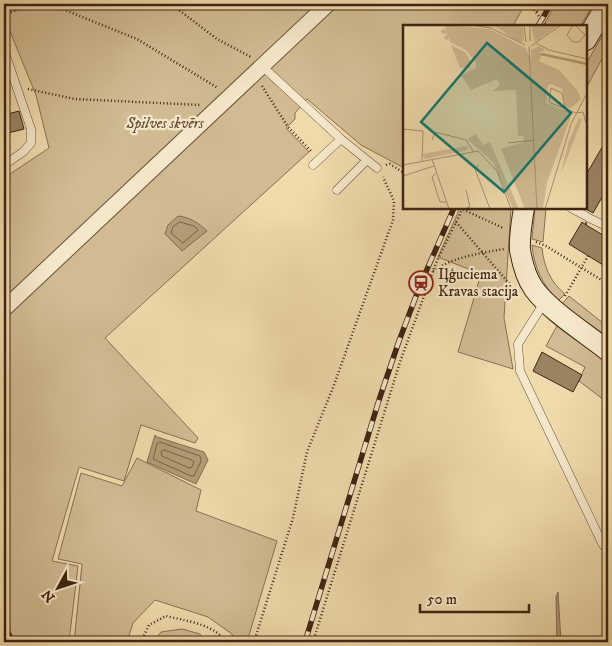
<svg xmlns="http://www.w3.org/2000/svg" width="612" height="646" font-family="'IM FELL DW Pica',serif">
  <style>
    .green { fill: #d1bb92; stroke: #887052 }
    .water { fill: #b39c77; stroke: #856c4e }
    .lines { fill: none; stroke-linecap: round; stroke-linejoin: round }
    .shore { stroke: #796044; stroke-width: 1 }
    .building { fill: #9b8362; stroke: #3f2411 }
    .lane-casing { stroke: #6b5238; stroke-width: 9 }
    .street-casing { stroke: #6b5238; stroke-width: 17 }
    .secondary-casing { stroke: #3f2411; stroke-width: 22 }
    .path { stroke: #3f2411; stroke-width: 2.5; stroke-dasharray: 1 2.5; stroke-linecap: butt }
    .lane { stroke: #f5e7c9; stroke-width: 8 }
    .street { stroke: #f5e7c9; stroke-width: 15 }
    .secondary { stroke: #f5e7c9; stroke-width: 20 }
    .rail-casing { stroke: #3f2411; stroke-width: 5.5 }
    .rail { stroke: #f5e7c9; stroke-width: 4; stroke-dasharray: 11; stroke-linecap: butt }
    .labels { text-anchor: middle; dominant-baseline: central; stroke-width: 4.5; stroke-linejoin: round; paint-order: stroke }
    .park-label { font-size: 15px; font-style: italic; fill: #644a31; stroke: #f5e7c9 }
    .poi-label { font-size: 15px; fill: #3f2411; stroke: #f5e7c9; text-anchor: start }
    .inset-river { fill: none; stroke: #b39c77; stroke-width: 2.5 }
    .inset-road { fill: none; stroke: #a9916e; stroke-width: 1 }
    .view { fill: #0f766e; fill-opacity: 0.15; stroke: #0f766e; stroke-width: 2.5 }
    .inset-edge { fill: none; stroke: #3f2411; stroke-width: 2.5 }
  </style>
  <rect width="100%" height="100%" fill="#efdaac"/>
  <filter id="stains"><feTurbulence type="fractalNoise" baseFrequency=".004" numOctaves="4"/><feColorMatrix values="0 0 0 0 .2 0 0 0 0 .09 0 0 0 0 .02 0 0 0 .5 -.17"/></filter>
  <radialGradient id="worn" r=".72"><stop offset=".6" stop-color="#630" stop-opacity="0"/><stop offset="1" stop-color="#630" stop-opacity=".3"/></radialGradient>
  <!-- green -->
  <path class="green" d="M4,4H525L513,26H404V168L361,145L307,99L295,113V119L286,128L309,152L105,338L198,438L195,443L141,425L124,481L79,467L52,561L78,566L69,642H4V178L49,148L36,95L4,17Z
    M556,4H594L580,26H543Z
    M608,26V48L586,88V64Z
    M460,208H511L504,318L513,369L458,352L481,274L438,257Z
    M535,208H546L543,242L532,239Z
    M532,245L542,248C544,266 550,282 565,294L558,301C543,285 534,268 532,245Z
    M569,296L608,327V341L562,304Z
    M559,322L608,361V403L579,381L585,367L546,346Z
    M137,458L201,490L196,511L277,541L247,642H234L232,634L208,617L155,600L133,623L127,642H74L82,564L58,559L81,473L122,486Z
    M182,629L200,634L205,642H153L161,632Z"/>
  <!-- water -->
  <path class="water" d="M178,216C189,217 199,223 207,231L182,251L165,234L168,225Z
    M155,435L157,437L204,452L208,460L196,484L147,462Z
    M558,592L561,642H557L556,597Z"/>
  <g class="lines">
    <!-- shore -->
    <path class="shore" d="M180,222L194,226L198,230L183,243L171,233L173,227Z
      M160,442L200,456L201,461L194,476H191L153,459L157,444Z
      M164,450L192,460L194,462L192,467L189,468L162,456L161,452Z"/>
  </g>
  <!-- building -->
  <path class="building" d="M19,111L24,129L4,134V115Z
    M608,137V187L593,213L586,209V175Z
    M582,222L586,225V222V225L608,238V268L569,244Z
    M542,352L582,375L573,392L533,371Z"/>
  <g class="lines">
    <!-- lane casing -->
    <g class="lane-casing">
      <path id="lane" d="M4,50L31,129V143L23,152L4,165
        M262,66L341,139L377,168
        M313,165L341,139
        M337,190L367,160
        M571,208L586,216
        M589,218L608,227
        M544,303L518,344L520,371L603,545L608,543"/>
    </g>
    <!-- street casing -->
    <g class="street-casing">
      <path id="street" d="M4,309L328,4"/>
    </g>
    <!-- secondary casing -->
    <g class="secondary-casing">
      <path id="secondary" d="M586,40L607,4
        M524,208C522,221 519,236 520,250C522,262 527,279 534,289C550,311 587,334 608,351"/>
    </g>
    <!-- path -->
    <path class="path" d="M50,4L137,39L218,88
      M171,4L217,39L251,57
      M530,4L546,26
      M536,4L537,12
      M4,14L39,4
      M262,86L288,127L311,151
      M28,89L75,99L201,105
      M386,165L390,164L404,173
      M605,191L608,193
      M460,208L503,228
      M456,222L514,289
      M536,242L546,246L608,284
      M433,271C453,257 481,253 504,249
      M565,296L588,256
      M141,642L149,625L166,616C182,620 219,625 224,642
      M254,642L293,518L307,452L334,385L393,220L394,201L383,177
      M313,642L400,362L436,263L463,208"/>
    <!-- lane -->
    <use href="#lane" class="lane"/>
    <!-- street -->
    <use href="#street" class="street"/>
    <!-- secondary -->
    <use href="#secondary" class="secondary"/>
    <!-- rail casing -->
    <g class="rail-casing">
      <path id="rail" d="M538,26L551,4
        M4,623L12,642
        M305,642L379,400L399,341L421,283L454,208"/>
    </g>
    <!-- rail -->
    <use href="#rail" class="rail"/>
  </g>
  <!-- icons -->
  <defs>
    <g id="station-ring" transform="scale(1.25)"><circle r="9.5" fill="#f5e7c9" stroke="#8f2418" stroke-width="1.5"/><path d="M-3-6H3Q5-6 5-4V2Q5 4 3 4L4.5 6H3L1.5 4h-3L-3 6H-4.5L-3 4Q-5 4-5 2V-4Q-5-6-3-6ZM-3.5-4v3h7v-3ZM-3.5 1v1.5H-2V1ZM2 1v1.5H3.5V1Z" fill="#8f2418"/></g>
  </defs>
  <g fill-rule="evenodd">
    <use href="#station-ring" x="421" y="283"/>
  </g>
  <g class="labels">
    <!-- park labels -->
    <g class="park-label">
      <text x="165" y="123">Spilves skvērs</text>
    </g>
    <!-- poi labels -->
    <g class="poi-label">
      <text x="438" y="274">Iļģuciema<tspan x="438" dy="17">Kravas stacija</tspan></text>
    </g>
  </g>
  <!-- overview -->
  <g transform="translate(403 25)">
    <rect width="184" height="184" fill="#efdaac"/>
    <path d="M42,0L87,4L122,23L128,34V25L136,21L142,25L136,28L139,29L136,36L156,45L174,65L178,74L167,84L162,81L159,64L148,59L145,61L143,78L166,87L168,91L144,158L140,184H122L98,124L121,117L120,111H115L113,65L90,66L97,60L94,54L68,65L58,50L73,43V38L63,25L47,17L46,13L43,15L41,12L45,8L39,9L38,5L43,4ZM90,0H120L121,15L117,18ZM128,0H155L132,17ZM48,20L62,27L67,35V43H57ZM176,93L179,94L157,151L166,116ZM73,109L80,120L87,117L116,184H110L90,137L64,114ZM64,121L65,125L22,134L19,129Z" fill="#d1bb92"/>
    <path class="inset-river" d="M138,29L184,39"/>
    <path class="inset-road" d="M68,0L88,3L122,20M121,0L123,17M127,0V16M170,0L164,10L170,17H176L182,10L172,0M133,18L146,25L184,34M128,21L158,0M126,22L134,184M162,83L159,68L148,63L146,77L148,78L173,88L180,87L183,98M0,104L20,106L19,136M29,115L32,107L63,115L70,126M105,118L131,115M29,134L46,184M0,140L75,126L94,146L108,184M76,140L72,144L87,184M33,148L29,152L37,177H44M0,151L31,141M61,184L67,182L63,165M142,184L168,99L184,68"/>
    <path class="view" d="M84,18L168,88L101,167L18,97Z"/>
    <rect width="184" height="184" class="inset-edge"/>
  </g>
  <!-- margin -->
  <rect width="612" height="646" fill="none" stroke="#efdaac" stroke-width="20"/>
  <rect x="5" y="5" width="602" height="636" fill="none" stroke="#3f2411" stroke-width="2.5"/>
  <rect x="10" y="10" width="592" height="626" fill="none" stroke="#3f2411"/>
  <!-- north arrow -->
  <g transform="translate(58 588) rotate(230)" stroke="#f5e7c9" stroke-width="4" paint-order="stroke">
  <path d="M0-4L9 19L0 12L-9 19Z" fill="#3f2411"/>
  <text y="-8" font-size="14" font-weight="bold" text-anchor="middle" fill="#3f2411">N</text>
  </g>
  <!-- scale -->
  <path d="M420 604v8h109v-8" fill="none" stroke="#3f2411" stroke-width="2.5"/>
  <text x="427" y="604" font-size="15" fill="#3f2411" stroke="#f5e7c9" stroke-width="4" paint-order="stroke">50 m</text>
  <rect width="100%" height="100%" filter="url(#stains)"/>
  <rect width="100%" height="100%" fill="url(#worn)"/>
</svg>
